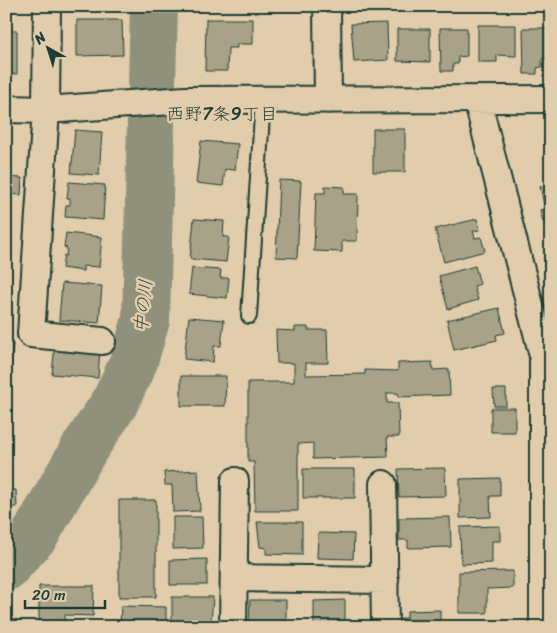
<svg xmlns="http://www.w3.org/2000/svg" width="557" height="633" font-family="Sriracha,'Klee One',sans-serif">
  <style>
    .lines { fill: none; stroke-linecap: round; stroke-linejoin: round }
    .river { stroke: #8f917a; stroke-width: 48 }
    .building { fill: #a8a289; stroke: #1f3d34 }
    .lane-casing { stroke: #1f3d34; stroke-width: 18 }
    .street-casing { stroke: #1f3d34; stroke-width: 30 }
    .lane { stroke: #e1cdac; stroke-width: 14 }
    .street { stroke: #e1cdac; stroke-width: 26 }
    .labels { text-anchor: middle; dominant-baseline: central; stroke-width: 5; stroke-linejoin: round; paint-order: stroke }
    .neighbourhood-label { font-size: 18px; fill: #1f3d34; stroke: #e1cdac }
    .water-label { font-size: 18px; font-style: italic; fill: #2a453b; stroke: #e1cdac }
  </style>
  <rect width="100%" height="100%" fill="#e1cdac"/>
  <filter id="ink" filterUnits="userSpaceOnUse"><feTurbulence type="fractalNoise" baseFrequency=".02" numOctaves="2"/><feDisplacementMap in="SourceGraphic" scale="10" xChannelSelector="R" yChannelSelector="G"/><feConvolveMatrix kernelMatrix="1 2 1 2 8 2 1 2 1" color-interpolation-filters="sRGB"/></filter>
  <g filter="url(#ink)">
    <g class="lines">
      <!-- river -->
      <path class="river" d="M6,567L35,535L84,449L114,404L134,361L146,320L154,6"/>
    </g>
    <!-- building -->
    <path class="building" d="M262,6H292V8H262Z
      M206,19H253V44H237V48H228L227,71H205Z
      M77,20H122L123,55L77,56Z
      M387,23L388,60L354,62L351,24Z
      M478,25H516V56L497,55V62H478Z
      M440,28H467V56L458,57V64H453V71H441Z
      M523,28H548L549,59H542V67L537,68V74H524Z
      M397,29H430V62L397,61Z
      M6,31H17V74H6Z
      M373,129H405V172H373Z
      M75,130L102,132L99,175L71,173Z
      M201,141L238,144L235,170L225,169L223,186L196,183Z
      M6,177L22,178L21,195L6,194Z
      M279,180L301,181L297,258L276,257Z
      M69,182L105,185L103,220L65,217L66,205H70V198H67Z
      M551,184V239L547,221L543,222L540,210L545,209L540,186Z
      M325,186L344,187V194H358L357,241H342V252L314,251L316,193H325Z
      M194,219L224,221L223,237H229L226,262L190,259Z
      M477,219L480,230L473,231L475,238L481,237L485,251L444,262L435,229Z
      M66,233L102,237L99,267L83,266V271L62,268L64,255L66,256L67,248L64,247Z
      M475,266L480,284L474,286L478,300L448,309L439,276Z
      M192,268L221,270L220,278H229L227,298L189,294Z
      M62,283L102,286L99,323L59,320Z
      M499,308L505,333L496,335L497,340L454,350L447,320Z
      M189,317L224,320L221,346H214L213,362L184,359Z
      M295,327H308V330H327L328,363H306V375L365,374V370L398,371V363L432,362L433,370L449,369L450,395L398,397V393H387V403H398L399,437H387L388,457L313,459V443L298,444V511H255L254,462H248V382H294V363H277L276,330L295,331Z
      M6,343L13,344L10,371H6Z
      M55,344L100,348L98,378L52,374Z
      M181,376H226L225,406H181Z
      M493,389H506V406H494Z
      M491,408H515V432H491Z
      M445,468L446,496L399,497L398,469Z
      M303,469H355V498H303Z
      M198,470L200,511L173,512L172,485H165L164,472Z
      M500,478V496H490L491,517L460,518V479Z
      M6,490H16L17,507H13V523H6Z
      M119,500H156V597H119Z
      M173,517H202L203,548L173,549Z
      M450,517L451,547L408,548V540H399V518Z
      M257,522H302V555L266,554V548L260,547Z
      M500,526V541H492V563L461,564L460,527Z
      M318,533L354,534L353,559L317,558Z
      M207,559V585H170V560Z
      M513,571V588L487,589V613H459V572Z
      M39,586H94L93,616L65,615V627H39Z
      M172,597H213L211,622H172Z
      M250,600H286V627H249Z
      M345,600V627H314V601Z
      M121,606L166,607V627H120Z
      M440,610V627H402V618H407V611Z
      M500,623L501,627H461V625Z"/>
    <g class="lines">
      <!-- lane casing -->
      <g class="lane-casing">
        <path id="lane" d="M249,316L263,100"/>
      </g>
      <!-- street casing -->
      <g class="street-casing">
        <path id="street" d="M47,6L46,110L31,334L102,341
          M327,6L328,100
          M477,99L543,356V627
          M6,109L46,110L185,100L551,99
          M383,484L385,627
          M235,578L385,580
          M233,627L235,481"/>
      </g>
      <!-- lane -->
      <use href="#lane" class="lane"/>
      <!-- street -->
      <use href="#street" class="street"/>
    </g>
  </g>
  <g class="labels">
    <!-- neighbourhood labels -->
    <g class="neighbourhood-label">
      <text x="222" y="114">西野7条9丁目</text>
    </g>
    <!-- water labels -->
    <g class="water-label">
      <text transform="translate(143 306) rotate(-84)">中の川</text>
    </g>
  </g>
  <!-- margin -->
  <rect width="557" height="633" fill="none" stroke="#e1cdac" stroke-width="25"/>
  <rect x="12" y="12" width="532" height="608" fill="none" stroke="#1f3d34" stroke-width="2" filter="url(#ink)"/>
  <!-- north arrow -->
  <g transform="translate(48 48) rotate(321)" stroke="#e1cdac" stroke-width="4" paint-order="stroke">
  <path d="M0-4L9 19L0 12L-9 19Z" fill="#1f3d34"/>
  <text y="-8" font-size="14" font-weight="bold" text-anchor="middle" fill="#1f3d34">N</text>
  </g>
  <!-- scale -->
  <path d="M25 600v8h80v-8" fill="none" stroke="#1f3d34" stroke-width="2.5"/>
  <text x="32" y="600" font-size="15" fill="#1f3d34" stroke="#e1cdac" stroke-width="4" paint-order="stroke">20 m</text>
</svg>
